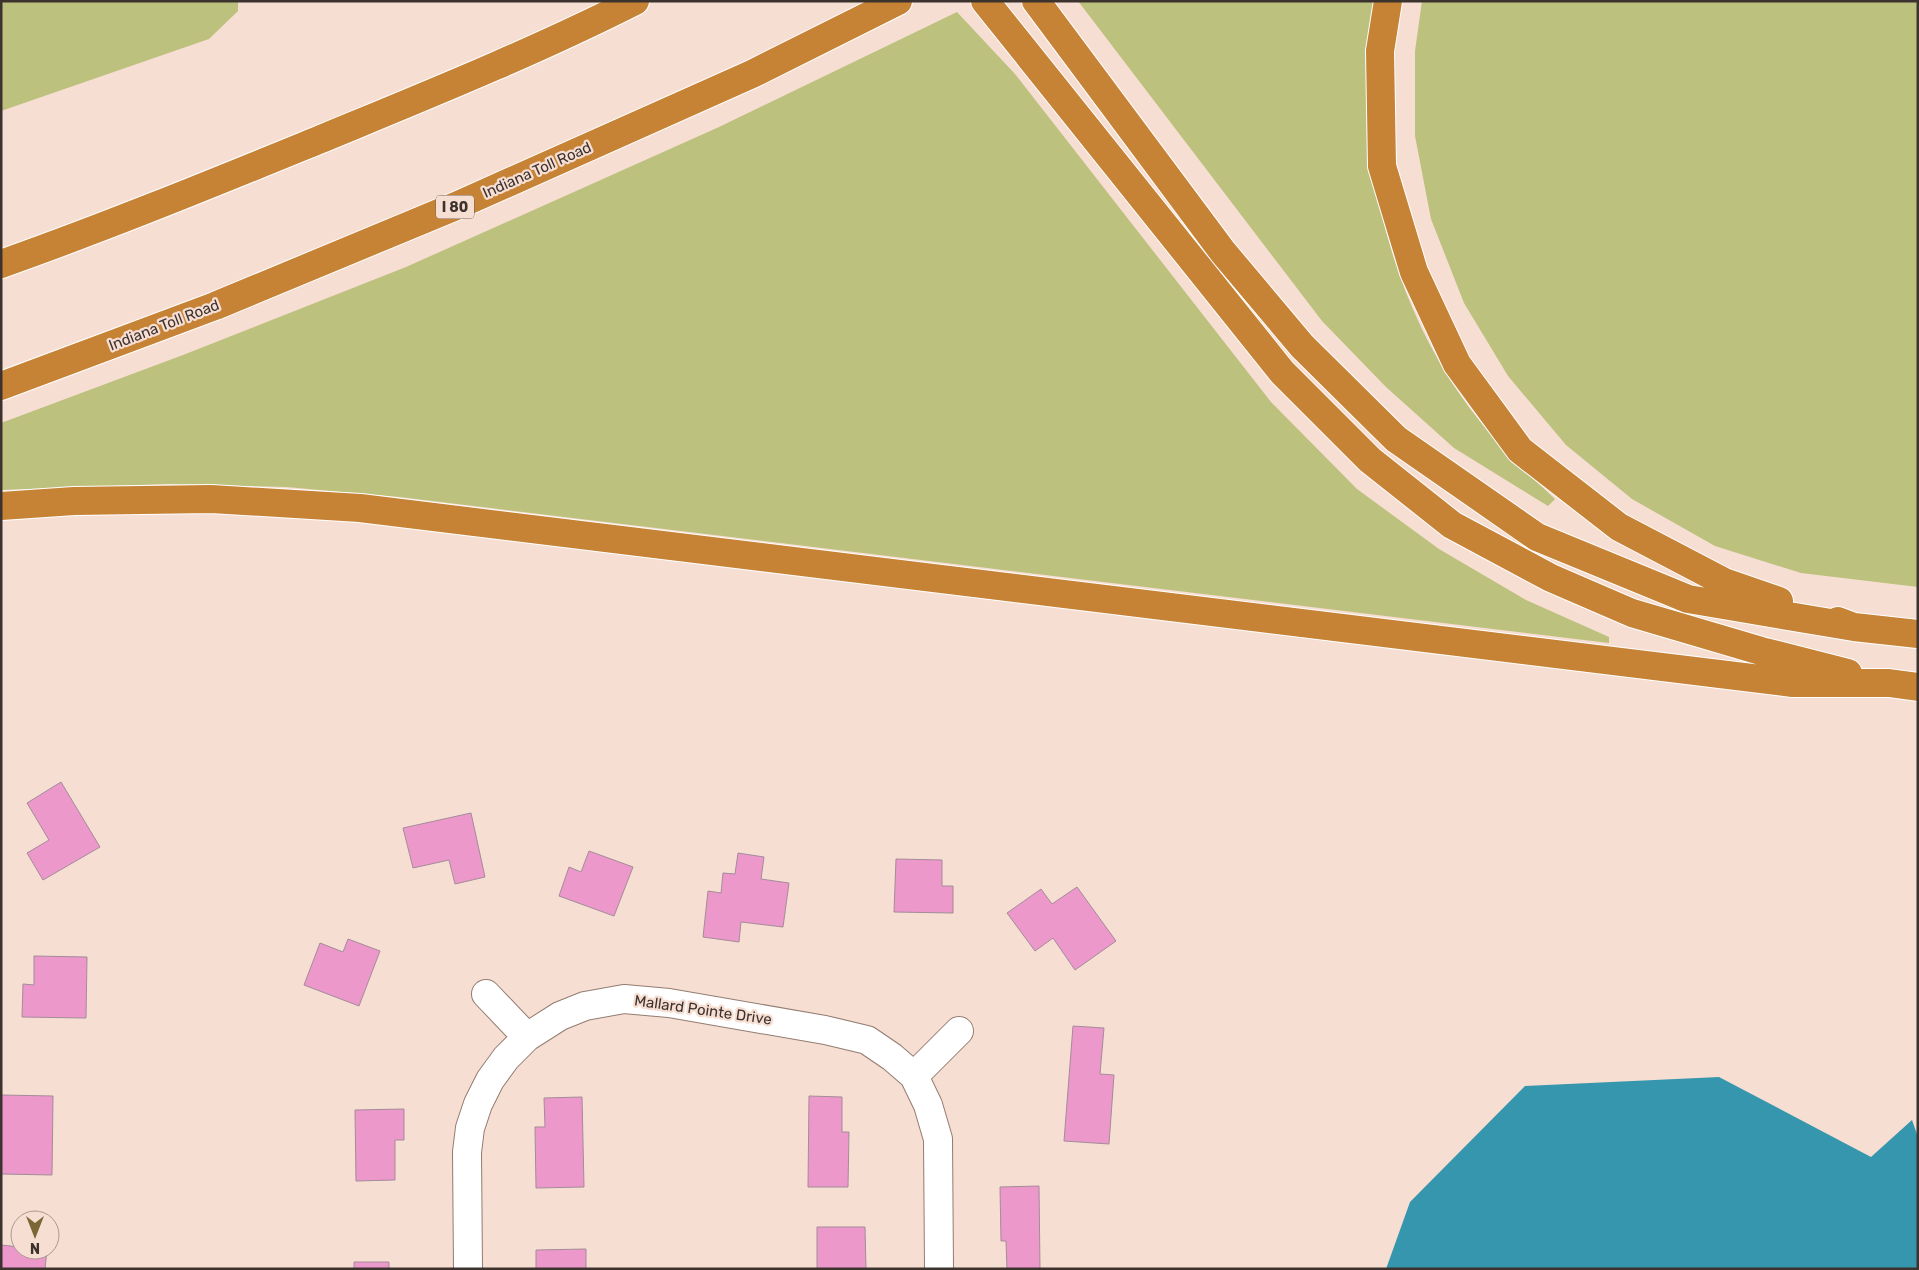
<svg xmlns="http://www.w3.org/2000/svg" width="1919" height="1270" font-family="Rubik,sans-serif">
  <style>
    .green { fill: #bdc17e }
    .water { fill: #3596ad }
    .building { fill: #ec98cb; stroke: #a38c99 }
    .lines { fill: none; stroke-linecap: round; stroke-linejoin: round }
    .minor-casing { stroke: #937c71; stroke-width: 30 }
    .highway-casing { stroke: #fff; stroke-width: 30 }
    .minor { stroke: #fff; stroke-width: 28 }
    .highway { stroke: #c68235; stroke-width: 28 }
    .labels { text-anchor: middle; dominant-baseline: central; stroke-width: 4.5; stroke-linejoin: round; paint-order: stroke }
    .shield { fill: #f7ded2; stroke: #74665f; stroke-width: 1 }
    .shield-label { font-size: 14px; font-weight: bold; fill: #3c322e }
    .street-label { font-size: 15px; fill: #3c322e; stroke: #f7ded2 }
  </style>
  <rect width="100%" height="100%" fill="#f7ded2"/>
  <!-- green -->
  <path class="green" d="M1,1H238V11L209,39L1,111Z
    M1078,1H1374C1351,132 1384,286 1461,396C1473,413 1487,431 1501,446C1518,465 1537,482 1555,499L1548,506L1454,448L1386,387L1322,321Z
    M1422,1H1918V587L1801,573L1715,546L1632,499L1566,445L1508,376L1464,303L1431,219L1415,136V51Z
    M957,12L1015,74L1271,402L1357,489L1439,549L1526,600L1609,637V643L399,497L286,487L170,484L1,490V423L183,355L406,267L719,127Z"/>
  <!-- water -->
  <path class="water" d="M1719,1077L1871,1157L1912,1120L1918,1137V1269H1386L1410,1202L1525,1086Z"/>
  <!-- building -->
  <path class="building" d="M61,782L100,847L43,880L27,853L49,840L27,803Z
    M471,813L485,877L455,884L449,860L413,868L403,828Z
    M589,851L633,867L614,916L559,896L569,867L581,872Z
    M738,853L764,857L761,879L789,883L783,927L741,922L739,942L703,937L708,891L721,893L723,873L735,874Z
    M896,859L942,860V886H953V913L894,912Z
    M1077,887L1116,941L1075,970L1053,938L1035,951L1007,913L1041,889L1052,904Z
    M348,939L380,951L359,1006L304,985L320,943L343,952Z
    M34,956L87,957L86,1018L22,1017L23,984L34,985Z
    M1073,1026L1104,1028L1100,1074L1114,1075L1109,1144L1064,1141Z
    M1,1095L53,1096L52,1175L1,1174Z
    M809,1096L842,1097V1132H849L848,1187H808Z
    M582,1097L584,1187L536,1188L535,1127H545L544,1098Z
    M404,1109V1140H395V1180L356,1181L355,1110Z
    M1039,1186L1040,1269H1007L1006,1241H1001L1000,1187Z
    M817,1227H865L866,1269H817Z
    M1,1245L20,1247V1250H47L45,1269H1Z
    M586,1249V1269H536V1250Z
    M354,1262H389V1269H354Z"/>
  <g class="lines">
    <!-- minor casing -->
    <g class="minor-casing">
      <path id="minor" d="M486,994L527,1037
        M914,1076L959,1031
        M468,1269L467,1152L470,1128L478,1104L490,1080L506,1058L527,1037L560,1016L585,1006L624,999L669,1003L825,1030L867,1040L892,1057L914,1076L928,1105L938,1139L939,1269"/>
    </g>
    <!-- highway casing -->
    <g class="highway-casing">
      <path id="highway" d="M985,1L1282,372L1370,460L1452,525L1551,578L1632,613L1761,651L1848,673
        M1036,1L1223,252L1302,346L1396,439L1537,537L1688,599L1854,627
        M1388,1L1380,51L1382,166L1414,272L1457,364L1520,450L1619,527L1724,582L1779,601
        M1,264C111,225 218,181 326,137C430,94 534,52 635,1
        M1,386L215,306L456,206L752,74L898,1
        M1,506L74,501L211,499L360,508L1793,683H1889L1918,687
        M1838,621L1854,627L1918,634"/>
    </g>
    <!-- minor -->
    <use href="#minor" class="minor"/>
    <!-- highway -->
    <use href="#highway" class="highway"/>
  </g>
  <g class="labels">
    <!-- shield labels -->
    <rect class="shield" x="436" y="195.5" width="38" height="23" rx="4"/>
    <g class="shield-label">
      <text x="455" y="207">I 80</text>
    </g>
    <!-- street labels -->
    <g class="street-label">
      <text transform="translate(537 170) rotate(-24)">Indiana Toll Road</text>
      <text transform="translate(164 325) rotate(-21)">Indiana Toll Road</text>
      <text transform="translate(703 1010) rotate(8)">Mallard Pointe Drive</text>
    </g>
  </g>
  <!-- border -->
  <rect width="1919" height="1270" fill="none" stroke="#3c322e" stroke-width="5"/>
  <!-- north arrow -->
  <g transform="translate(35 1235) rotate(180)"><circle r="24" fill="#f7ded2" stroke="#ac9990"/>
  <path d="M0-4L9 19L0 12L-9 19Z" fill="#7a6735"/>
  <text y="-8" font-size="14" font-weight="bold" text-anchor="middle" fill="#3c322e">N</text>
  </g>
</svg>
